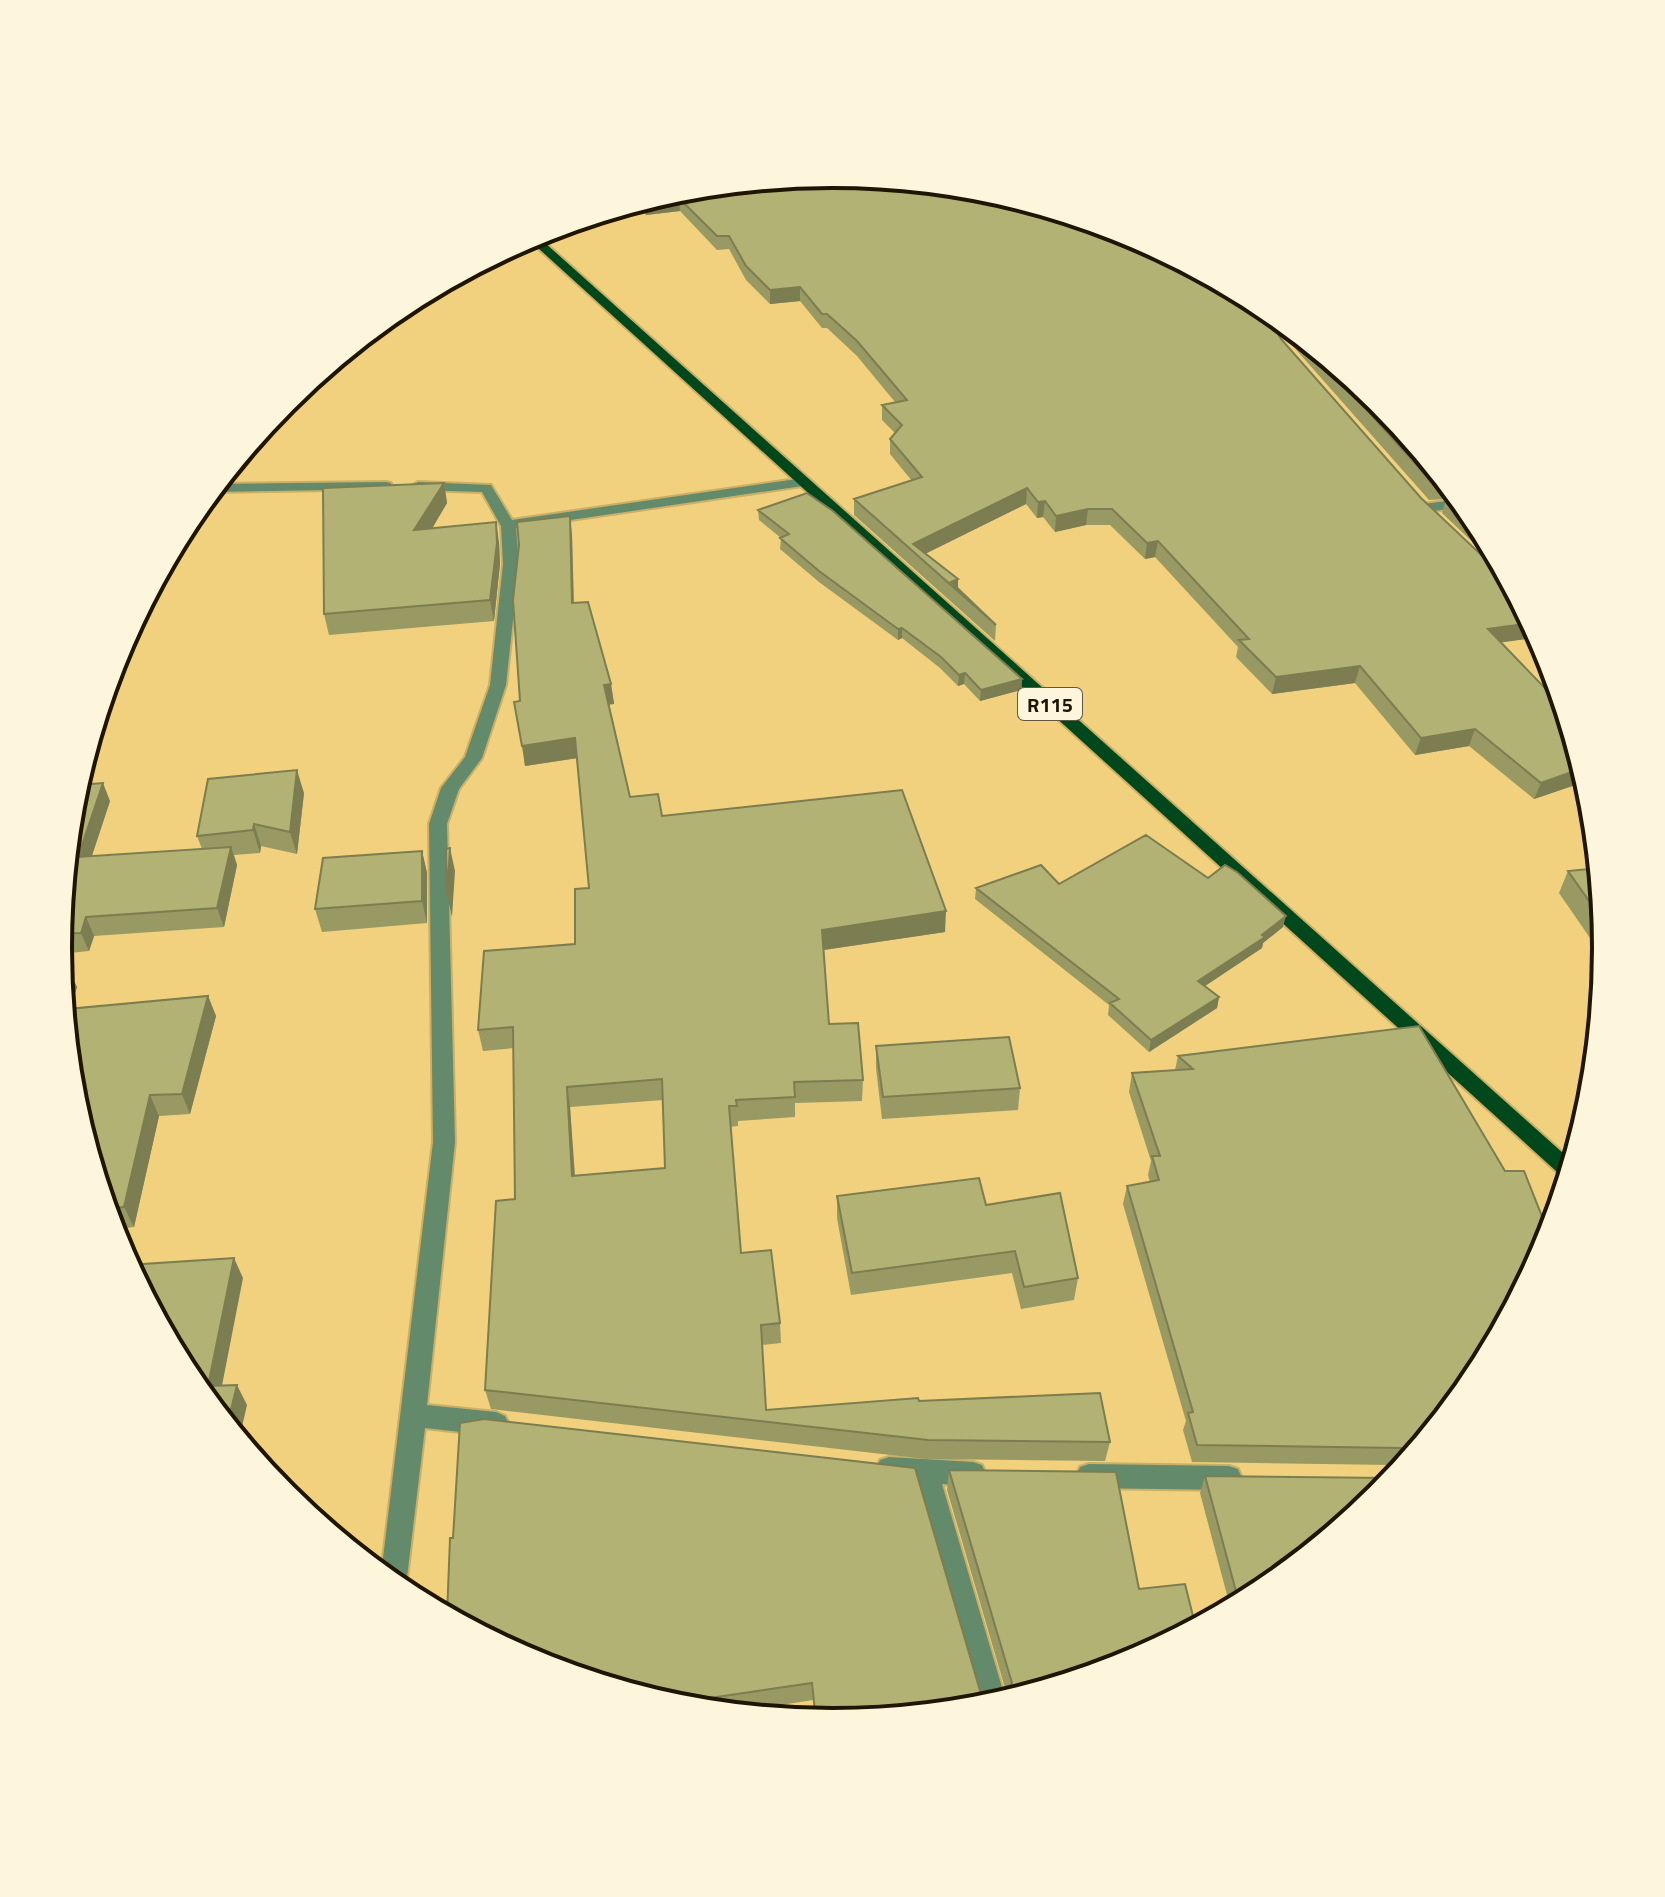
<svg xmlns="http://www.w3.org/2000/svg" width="1665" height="1897" font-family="'Titillium Web',sans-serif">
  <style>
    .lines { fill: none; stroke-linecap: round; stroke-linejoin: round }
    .street-casing { stroke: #cbaf66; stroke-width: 4 }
    .primary-casing { stroke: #cbaf66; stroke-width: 4 }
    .street { fill: #638a6a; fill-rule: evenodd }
    .primary { fill: #00471b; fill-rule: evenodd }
    .wall { fill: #989963; fill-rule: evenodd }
    .shaded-wall { fill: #7c7d50 }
    .building { fill: #b1b273; stroke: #7c7d50; stroke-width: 2; fill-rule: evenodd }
    .labels { text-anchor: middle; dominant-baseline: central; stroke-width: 6; stroke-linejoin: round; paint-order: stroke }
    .shield { fill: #fef5dd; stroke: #625842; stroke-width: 2 }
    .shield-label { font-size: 20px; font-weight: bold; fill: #1f1500 }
    .rim { fill: none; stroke: #1f1500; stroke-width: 4 }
  </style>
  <rect width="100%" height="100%" fill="#f1d17d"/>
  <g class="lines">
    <!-- street casing -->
    <g class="street-casing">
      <path id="street" d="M804,478L809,479V485L516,528L519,564L506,685L482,758L459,789L447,824L455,1142L427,1405L496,1412L505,1416L509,1424L505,1432L496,1436L425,1428L405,1594L381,1575L433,1142L429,824L441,788L465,757L490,685L503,564L501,526L482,492L418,490L411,486L418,482L491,485L512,520Z
        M386,482L391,483V489L210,492L217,484Z
        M1461,499L1467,507L1424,512L1417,508L1424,504Z
        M889,1457L973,1462L982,1465L986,1474L982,1483L973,1486L942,1484L1006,1701L979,1709L915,1483L880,1478L876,1469L880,1460Z
        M1089,1464L1229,1466L1238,1469L1242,1478L1238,1487L1229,1490L1089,1488L1080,1485L1076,1476L1080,1467Z"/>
    </g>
    <!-- primary casing -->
    <g class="primary-casing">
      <path id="primary" d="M535,234L1573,1162L1567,1181L527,238Z"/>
    </g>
    <!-- street -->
    <use href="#street" class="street"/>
    <!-- primary -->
    <use href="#primary" class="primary"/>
  </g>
  <!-- wall -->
  <path class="wall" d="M682,189L1281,339L1421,498L1511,583L1540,637L1501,642L1587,781L1534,799L1469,746L1415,755L1355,683L1272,694L1236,657L1238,647L1155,557L1145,559L1110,525H1086L1055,532L1043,517L1037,518L1026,504L926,553L958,579V588L996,625L995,641L854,515V499L912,481L890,454V439L895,433L882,420V405L895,402L857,356L827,328H822L800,301L770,304L746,280L729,249L717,250L680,211L646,215L638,202Z
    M1272,312L1380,401L1477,519L1507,575L1442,513L1446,499L1429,500L1291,344Z
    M444,483L447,503L432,528L499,542L500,564L494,621L329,635L324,614Z
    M758,510L1022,679L1021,690L980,701L964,684L958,686L940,668L902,638L898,640L819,582L780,549L781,538L759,520Z
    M572,535L574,603L611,684L614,704H609L630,797L662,816L945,932L824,950L829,1024L863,1080L862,1101L795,1103V1117L738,1121V1126L730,1127L741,1253L780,1323L781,1343L762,1345L766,1410L919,1401L1110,1442L1105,1461L926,1459L491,1409L485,1390L515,1199L514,1048L483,1051L478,1030L575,944L589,888L577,758L525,766L520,701ZM663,1100L665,1168L575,1175L570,1107Z
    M304,793L297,854L261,846L260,853L234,855L237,865L224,927L94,936L89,951L59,954L58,948L73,797L110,801L92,856L202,849L197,836Z
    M422,851L427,873V923L322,932L315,909Z
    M1599,868L1607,950L1599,951L1559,893L1568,871Z
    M1208,878L1283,927L1263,943L1262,948L1205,986L1219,997L1217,1008L1149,1052L1108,1015L1109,1005L975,899L976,888Z
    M67,967L77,987L71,1005L72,1008L208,996L216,1016L190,1114L159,1116L134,1227L112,1230L73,1099Z
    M1419,1026L1476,1379L1380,1496L1262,1593L1231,1610L1200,1493L1205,1476L1391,1478L1400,1468L1393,1465L1192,1462L1183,1430L1186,1421L1123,1204L1127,1186L1150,1182L1148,1175L1151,1161L1129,1092L1132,1073L1175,1070L1178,1056Z
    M876,1046L1020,1088L1018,1110L882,1119L876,1068Z
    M837,1196L986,1205L1078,1278L1074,1300L1021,1309L1012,1273L851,1295L837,1218Z
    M949,1470L1139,1589L983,1708L832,1723L815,1721L813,1700L730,1713L681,1708L536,1664L981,1694L1005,1688L947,1490Z"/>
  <!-- shaded-wall -->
  <path class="shaded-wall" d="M679,198L680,211L646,215L645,202Z
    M800,287V301L770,304V290Z
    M444,483L447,503L419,551L414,530Z
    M1027,488L1026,504L919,557L913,544Z
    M1045,501L1043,517L1037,518L1038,502Z
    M1088,509L1086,525L1055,532L1056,516Z
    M570,516L572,535L574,623L572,603Z
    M496,522L499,542L500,564L494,621L490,600Z
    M1158,541L1155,557L1145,559L1147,543Z
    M958,579V591L951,582Z
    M1532,623L1540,637L1483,645L1488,629Z
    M902,628V638L898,640V629Z
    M1360,666L1355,683L1272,694L1276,677Z
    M965,673L964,684L958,686L959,675Z
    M1022,679L1021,690L980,701L981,690Z
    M611,684L614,704L607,705L604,685Z
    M1475,729L1469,746L1415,755L1421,738Z
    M575,738L578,758L525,766L522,746Z
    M1583,768L1587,781L1534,799L1541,783Z
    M297,770L304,793L297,854L290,832Z
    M103,783L110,801L85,876L78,857Z
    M254,824L261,846L260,853L253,830Z
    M231,847L237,865L224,927L217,908Z
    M450,848L455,871L452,917L447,895Z
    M422,851L427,873V923L422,901Z
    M946,911L945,932L823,950L822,930Z
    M1286,916L1283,927L1263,943L1262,948L1196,992L1198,981L1262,935Z
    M86,917L94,936L89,951L81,933Z
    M67,967L77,987L71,1005L79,1022H65L62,984Z
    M208,996L216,1016L190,1114L182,1094Z
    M1219,997L1217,1008L1149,1052L1151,1040Z
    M567,1087L570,1107L576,1196L572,1176Z
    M150,1095L159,1116L134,1227L124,1207Z
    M234,1258L243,1278L218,1406L208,1386Z
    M237,1385L247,1405L239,1440L227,1426Z"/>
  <!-- building -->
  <path class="building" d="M833,174L984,189L1129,233L1259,303L1281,339L1421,498L1511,583L1532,623L1488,629L1566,710L1583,768L1541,783L1475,729L1421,738L1360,666L1276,677L1239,640L1249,639L1158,541L1147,543L1112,509H1088L1056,516L1045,501L1038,502L1027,488L913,544L958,579L951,582L996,625L854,499L922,477L890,439L902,425L882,405L907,400L857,341L827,314H822L800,287L770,290L746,266L729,236H717L679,198L645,202L644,200L682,189Z
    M1296,332L1380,401L1448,483L1434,484Z
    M444,483L414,530L496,522L497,543L490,600L324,614L323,488Z
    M807,493L833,511L1022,679L981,690L965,673L959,675L941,657L902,628L898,629L819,571L780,538L789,534L758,510Z
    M1458,496L1477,519L1485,533L1446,498Z
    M570,516L572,603L588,602L611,684L604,685L630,797L658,794L662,816L902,790L946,911L822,930L829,1024L858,1023L863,1080L794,1082L795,1097L736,1100L737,1106H729L741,1253L771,1250L780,1323L761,1325L766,1410L918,1398L919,1401L1100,1393L1110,1442L928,1440L485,1390L496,1201L515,1199L513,1027L478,1030L484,951L575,944V889L589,888L575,738L522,746L514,702L520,701L513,600L519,545L517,522ZM662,1079L665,1168L572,1176L567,1087Z
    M297,770L290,832L254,824L253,830L197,836L208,779Z
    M103,783L78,857L231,847L217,908L86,917L81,933L59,934L73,797L77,785Z
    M1146,835L1208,878L1225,865L1237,872L1286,916L1262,935L1265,937L1198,981L1219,997L1151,1040L1110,1003L1119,999L976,888L1041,865L1059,884Z
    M450,848L447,895L446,849Z
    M422,851V901L315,909L323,858Z
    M1599,868L1604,922L1568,871Z
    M60,966L67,967L62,984Z
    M208,996L182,1094L150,1095L124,1207L106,1209L73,1099L63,1002H69L67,1009Z
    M1419,1026L1505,1171H1524L1549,1234L1551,1233L1548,1245L1476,1379L1380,1496L1262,1593L1237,1595L1205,1476L1391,1478L1412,1453L1401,1448L1197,1445L1188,1413L1193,1412L1127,1186L1159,1180L1152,1156H1160L1132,1073L1193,1069L1178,1056Z
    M1009,1037L1020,1088L883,1097L876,1046Z
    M979,1178L986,1205L1060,1193L1078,1278L1024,1287L1015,1251L852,1273L837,1196Z
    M234,1258L208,1386L237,1385L227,1426L188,1378L128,1265Z
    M484,1419L915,1468L981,1694L1010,1686L1012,1683L949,1470L1116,1472L1139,1589L1185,1584L1196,1628L1128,1664L983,1708L832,1723L816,1721L812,1683L669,1704L536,1664L447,1616L450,1538H453L460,1423Z"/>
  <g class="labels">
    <!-- shield labels -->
    <rect class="shield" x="1018" y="688" width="64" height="32" rx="6"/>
    <g class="shield-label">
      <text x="1050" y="704">R115</text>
    </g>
  </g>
  <!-- crop -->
  <path d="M0 0H1665V1897H0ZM72 948a760 760 0 1 1 1520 0a760 760 0 1 1-1520 0Z" fill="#fef5dd" fill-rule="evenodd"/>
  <path class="rim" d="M72 948a760 760 0 1 1 1520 0a760 760 0 1 1-1520 0Z"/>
</svg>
